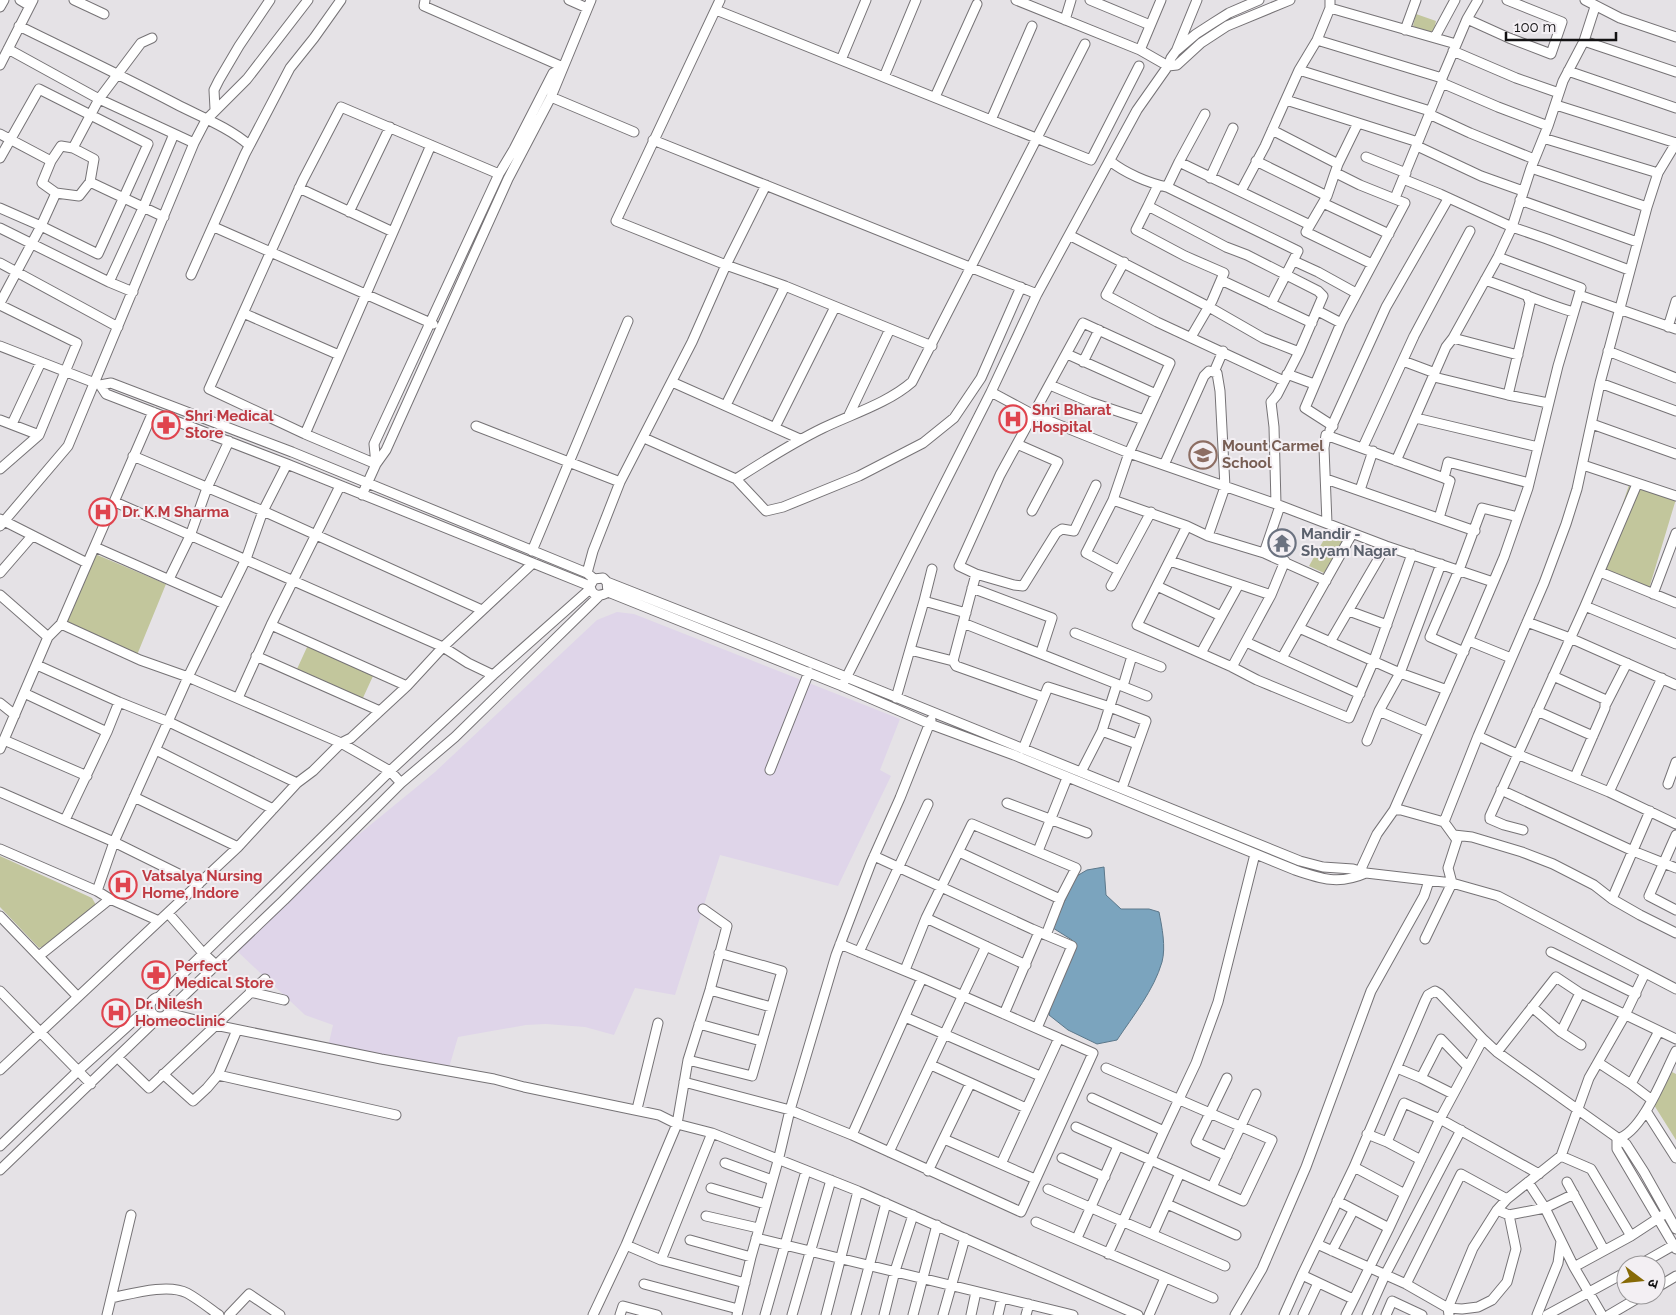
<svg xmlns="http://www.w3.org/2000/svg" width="1676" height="1315" font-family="Raleway,'Noto Sans Devanagari',sans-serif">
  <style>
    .education { fill: #dfd5e9 }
    .green { fill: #c2c69c }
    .water { fill: #7ba4be; stroke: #5c788b }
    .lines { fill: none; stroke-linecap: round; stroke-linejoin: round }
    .minor-casing { stroke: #767376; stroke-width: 11 }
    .minor { stroke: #fff; stroke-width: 9 }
    .labels { text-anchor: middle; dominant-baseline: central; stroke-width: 4; stroke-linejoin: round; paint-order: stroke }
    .health-label { font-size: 15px; font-weight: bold; fill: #be3a42; stroke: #f3eff3; text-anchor: start }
    .education-label { font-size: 15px; font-weight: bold; fill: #785e54; stroke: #f3eff3; text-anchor: start }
    .worship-label { font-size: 15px; font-weight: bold; fill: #5b616d; stroke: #f3eff3; text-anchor: start }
  </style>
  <rect width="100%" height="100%" fill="#e5e2e6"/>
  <!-- education -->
  <path class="education" d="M617,612L634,614L900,719L880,770L891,776L838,886L720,855L675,995L635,988L614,1035L585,1027L546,1024L526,1025L458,1037L448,1071L328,1047L333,1025L305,1015L237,951L244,940L330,858L435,772L597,620Z"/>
  <!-- green -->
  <path class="green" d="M1416,14L1436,21L1433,35L1413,26Z
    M1630,482L1676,499L1648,592L1600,572Z
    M1330,529L1345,536L1324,573L1309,566Z
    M95,554L166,584L137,655L65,622Z
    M308,645L373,676L362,700L297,669Z
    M0,856L92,898L96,905L43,948L41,947L39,948L0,907Z
    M1672,1072L1676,1074V1140L1654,1105Z"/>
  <!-- water -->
  <path class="water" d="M1104,867L1106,895L1121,909H1149L1159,912C1162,927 1166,947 1162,962C1154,990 1133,1016 1117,1040L1097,1044L1068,1030L1049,1015L1052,995L1073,948L1072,940L1053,928L1075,877L1087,870Z"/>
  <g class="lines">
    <!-- minor casing -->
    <g class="minor-casing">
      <path id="minor" d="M20,0L30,6
        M74,0L104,14
        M425,0L424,6L563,67
        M569,0L587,8
        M720,0L616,221L726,265L785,286L932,346
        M1016,0L1140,50L1168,66L1177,65L1201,43L1227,26L1290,0
        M1090,0L1150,25
        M1585,0L1620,18L1676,37
        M0,7L4,0
        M1330,8L1456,44
        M716,10L1091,160L1139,66
        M1467,19L1509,38L1551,54L1562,22L1507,0
        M1065,20L1071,0
        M19,26C72,52 124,77 176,104C201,117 228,127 249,145
        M1405,30L1416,0
        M1435,37L1455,0
        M1317,40L1442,78
        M1584,41L1676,72
        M8,49L99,99L194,143
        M1177,49L1197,0
        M1140,50L1161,0
        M1453,51L1516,78L1559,93
        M841,60L866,0
        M0,65L33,0
        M1299,70L1430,111
        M1568,71L1676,108
        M884,77L916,0
        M1442,83L1498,107L1548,126
        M551,97L634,132
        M935,97L977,4
        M1286,100L1418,142
        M1556,105L1676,143
        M215,109L214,90L219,80L239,46L270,0
        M1429,114L1470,133L1534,159
        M991,120L1032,26
        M1358,123L1338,164L1327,196L1306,232L1372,264
        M1272,130L1338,164
        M0,134L51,161
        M1543,138L1658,173
        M653,140L1037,294
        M61,146L73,148L94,159L90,182L79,196L56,193L42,183L51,161Z
        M1417,146L1481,176L1523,191
        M73,148L99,99L141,43L152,38
        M1366,157L1406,173
        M0,158L39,89L148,144L98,254L41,226L0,208
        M1110,161C1125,173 1148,183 1167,187L1298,251L1271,304
        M1256,161L1327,196
        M1179,162L1310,225
        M1531,168L1647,207
        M1210,178L1233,128
        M1403,179L1440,194L1512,227L1547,239L1629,270
        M90,182L164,217
        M1158,185L1148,206L1226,247L1247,255L1318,291L1323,296L1299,352L1277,395L1271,402L1274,427L1276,504
        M1167,187L1179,162L1205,114
        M299,188L393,232
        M1241,191L1265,146L1299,70L1317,40L1330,8V0
        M1395,198L1442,83V78L1467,19L1478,0
        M1520,200L1637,242
        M1323,203L1389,234
        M1148,206L1136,230L1185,256L1224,273L1212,301L1191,337
        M349,212L390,127
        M214,227L433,324
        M0,228L109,282L133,292
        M1069,235L1209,307L1263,338L1299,352
        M1294,261L1318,272L1356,293
        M1124,262L1106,295L1157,322L1284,381
        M0,263L118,327
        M191,275L245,154L290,68L314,38L341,0
        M1221,280L1312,323
        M1485,280C1515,290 1543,303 1573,312
        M109,282L143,208L174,134
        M1579,295L1676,329
        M0,303L41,226L56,193
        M0,305L77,343L39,435L0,469
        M1318,311L1341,323
        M243,313L339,355
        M1668,327L1676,301
        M1453,338L1518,355
        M0,346L100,385L106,394L287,464L590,586C592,597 600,597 608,592L607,582L603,578L594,579L590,586
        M1608,351L1676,378
        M1067,354L1156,394
        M1403,361L1435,373
        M1083,362L1099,330
        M1214,372L1223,351
        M1287,374L1314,384
        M1434,377L1508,395L1548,403
        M672,382L800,439
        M1600,383L1676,411
        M100,385L111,383L292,452L587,573L594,579
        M1050,385L1090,402L1144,420
        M991,392L1032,414L1129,453L1276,504L1386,546L1493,582
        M1508,395L1530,303L1527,295
        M726,405L785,286
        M849,415L890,329
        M1416,418L1538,447
        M0,420L39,435
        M12,424L41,362
        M1592,424L1676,454
        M476,426L620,482
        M1333,426L1305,408L1341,323L1405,203L1360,185L1336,173
        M775,427L835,307
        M1330,430L1386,307L1448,199
        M305,434L431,145
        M644,438L736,479L766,511L783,507L859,476L923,443L954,418L981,378L1021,287
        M1017,444L1083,323L1170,363L1129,453L1113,500L1086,553L1118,570
        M1363,447L1414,336L1470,231
        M133,456L263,511L482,610
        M1396,461L1446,347L1453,338L1498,257L1512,227L1531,168L1548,126L1563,81L1584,41L1595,7
        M376,464L305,434L209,389L303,180L341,107L499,174
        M376,464L374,444L499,174L514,149L553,73L563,68
        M1164,465L1204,376L1209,371L1217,373L1220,391L1225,487L1208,536
        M1583,465L1676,496
        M736,479C764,461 792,443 823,428C852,414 888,403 912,382L1085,44
        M1326,479L1475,531
        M1360,490L1373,451
        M362,495L376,464L386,450L508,179L551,97L591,0
        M1113,500L1187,526L1208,536L1264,553L1326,581
        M115,502L443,647L468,663L493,675
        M1439,518L1450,481L1444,478
        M0,519L87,563
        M1327,523L1324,448L1326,435L1444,478L1448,462L1529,483
        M0,526L68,446L194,143L206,120L247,79L308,0
        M1187,526L1137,625L1232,667L1257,680L1349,718L1374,660L1412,554
        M95,547L224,604
        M532,551L628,321
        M1264,553L1280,506
        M1170,561L1271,595
        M1600,572L1676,603
        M0,573L32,536
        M587,573L593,551L620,482L692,342L726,265L766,185
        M976,574L1014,585L1023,586L1056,533L1062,529L1074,531L1096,485
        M169,579L190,536L207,488L229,441
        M607,582L772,647L1300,861L1323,867L1353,869L1366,873L1452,883L1498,896L1676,989
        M1111,586L1151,512
        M1157,586L1221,616
        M972,588L1052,618L1041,652
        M608,592L842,686L930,724L1014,755L1295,870C1321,879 1339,885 1366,873
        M1653,594L1676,533
        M0,595L48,637
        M924,601L966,613
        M1585,606L1637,484
        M1349,611L1387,625
        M1527,622L1570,638L1676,685
        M963,623L1147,696
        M61,624L140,660L188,677L341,743L390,771L401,783
        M271,625L407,686
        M1299,628L1400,673L1447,690
        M1075,633L1161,667
        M1469,641L1511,658
        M1246,642L1360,694
        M1330,642L1386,546
        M910,650L953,661L956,666L1043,697
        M1464,652L1430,637L1459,570L1482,508L1518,517
        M1201,653L1239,584
        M256,656L380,711
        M1282,658L1352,534
        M953,661L976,574L959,566L1000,475L1017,444L1058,462L1032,511
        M37,665L119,702L169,722L297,783
        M1232,667L1271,595L1285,561
        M1553,676L1604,699L1605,701V708L1575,777
        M842,686L991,392L1037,294L1137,110L1168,66L1171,58L1176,51L1196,34L1213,23L1229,13L1259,0
        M1123,686L1132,656
        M24,693L107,732
        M238,698L271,625L340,486
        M896,698L924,601L932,569
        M0,703L15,715
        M1606,704L1627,663
        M1379,711L1428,732
        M1537,711L1593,736
        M1102,731L1137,744
        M1478,736L1517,754L1609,792L1676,824
        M4,740L87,776
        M1367,741L1379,711L1400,673L1441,564
        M0,749L48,637L61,624L153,412
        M1023,749L1048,687L1110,707L1146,721L1122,788
        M156,750L273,809
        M770,770L809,672
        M1081,772L1102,731L1117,684
        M1668,784L1676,762
        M1501,790L1633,851L1676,868
        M0,792L114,842L199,884
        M1609,792L1662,678
        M134,797L238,847
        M1007,803L1087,833
        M1394,810L1473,630L1504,557L1528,488L1558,366L1581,288L1498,257
        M65,820L107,732L119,702
        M1523,830L1504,825L1490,819V816L1585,606L1676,644
        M1454,835L1472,837L1522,852L1553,864L1594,885L1612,899L1640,915L1676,933
        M1676,835L1649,896L1676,910
        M0,849L97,891L110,899L159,921
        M1038,851L1067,778
        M959,852L1060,899
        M874,856L1032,929L1072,946L1037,1028
        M1360,871L1377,834L1394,810H1401L1444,822L1478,736L1544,583L1566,524L1577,489L1600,383L1647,207L1658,173L1676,143
        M97,891L114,842L188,677L246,559L263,511L287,464
        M1612,899L1650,811
        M168,913L203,953L216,965
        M0,916L78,997
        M926,918L1026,965
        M1425,939L1452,883L1448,868L1457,840L1444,822
        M859,952L928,804
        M1551,952L1636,994
        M39,956L110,899
        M905,970L926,918L972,824L1076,868L1060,899L1046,935
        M710,990L771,1007
        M0,991L91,1084
        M250,992L284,1000
        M159,997L390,771L493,675L590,589
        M150 1007a10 10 0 1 1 20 0a10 10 0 1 1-20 0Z
        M1532,1007L1561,1032L1580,993
        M169,1010L284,900L401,783L455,737L599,596
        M168,1013L215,1025L381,1059L494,1079L524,1087L659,1115L677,1124L712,1133L858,1191L1138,1315
        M1004,1014L1039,932
        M905,1017L1040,1076
        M699,1024L761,1041
        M1561,1032L1581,1045
        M1497,1052L1556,977L1580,993L1676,1039
        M118,1058L149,1088L265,979
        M688,1060L752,1076L782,971L719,953
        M1599,1063L1631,1084L1659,1031
        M931,1065L1026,1108
        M1397,1068L1421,1078
        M0,1070L238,847L297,783L313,771L341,743L351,738L380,711L407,686L443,647L533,563
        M163,1074L193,1101L207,1088L218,1075L237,1030
        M218,1075L396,1115
        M684,1082L790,1110L852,1135L1021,1212L1093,1053L922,978L840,944
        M1631,1084L1652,1100
        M1453,1094L1421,1078L1441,1039L1467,1066
        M1092,1098L1164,1131
        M637,1109L658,1023
        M1646,1111L1676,1158
        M1076,1127L1243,1201L1272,1140L1106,1068
        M1367,1134L1387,1142
        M852,1135L922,978
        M944,1139L1035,1179
        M1617,1139V1149L1676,1249
        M1617,1139C1643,1132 1664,1074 1676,1051
        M0,1146L78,1071L150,1006
        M889,1152L986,946
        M1227,1156L1196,1142L1227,1078
        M1561,1156L1591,1169L1631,1236
        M1062,1158L1105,1177
        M1421,1160L1387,1142L1404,1103L1440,1119L1539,1174
        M725,1163L772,1180
        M1001,1164L1059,1038
        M1354,1167L1425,1001L1428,995L1435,991L1440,994L1483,1039L1497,1052L1626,1144L1644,1172L1676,1229
        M0,1170L159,1017
        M928,1171L970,1084
        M1528,1182L1545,1208L1574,1267L1602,1315
        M1567,1182L1604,1250
        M1212,1187L1256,1094
        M711,1188L765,1204
        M1048,1189L1225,1266
        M1337,1201L1389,1228
        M1167,1204L1236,1235
        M1509,1215L1545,1208L1574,1194
        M706,1216L758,1228
        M1036,1222L1213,1298
        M1153,1234L1180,1173
        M756,1238L1073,1315
        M1077,1238L1118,1146
        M690,1240L751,1257
        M1317,1244L1406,1284L1448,1308L1462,1309L1478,1307L1492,1300L1507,1282L1516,1249L1509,1215L1497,1210
        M626,1245L661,1260L745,1283
        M1332,1251L1353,1211
        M1108,1254L1164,1131L1196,1063L1218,1002L1255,854
        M661,1260L712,1133
        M1639,1265L1674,1245
        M1574,1267L1631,1236L1663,1215
        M644,1284L738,1309
        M1406,1284L1461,1174L1507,1199
        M1656,1288L1676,1276
        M111,1298C131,1294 168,1283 187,1293C198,1299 209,1308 219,1315
        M1353,1299L1302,1275L1354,1167L1405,1194
        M107,1315L131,1215
        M229,1315L249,1294L280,1315
        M593,1315L626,1245L677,1124L688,1060L710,990L727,926L703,909
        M620,1315L623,1306L657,1315
        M737,1315L751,1257L778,1161L790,1110L836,955L871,863L900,798L931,720
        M765,1315L806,1171
        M792,1315L831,1180
        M826,1315L858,1191
        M856,1315L886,1203
        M884,1315L895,1271L913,1215
        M913,1315L937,1225
        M943,1315L965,1238
        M971,1315L976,1292
        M998,1315L1002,1298
        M1026,1315L1029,1304
        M1149,1315L1165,1278
        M1235,1315L1262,1269L1306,1167L1371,991L1424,896L1429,881
        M1284,1315L1302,1275
        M1303,1315L1318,1283
        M1346,1315L1389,1228L1440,1119L1483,1039
        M1367,1315L1385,1275L1461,1130
        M1386,1315L1392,1301L1422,1315
        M1449,1315L1448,1308L1473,1248L1497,1210L1507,1199L1561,1156L1589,1078L1625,1015L1645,973
        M1537,1315L1558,1263L1561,1241
        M1547,1315L1626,1272
        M1609,1315L1643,1295"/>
    </g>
    <!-- minor -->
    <use href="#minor" class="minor"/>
  </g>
  <!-- icons -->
  <defs>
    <g id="hospital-ring" transform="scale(1.4375)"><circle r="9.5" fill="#f3eff3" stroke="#e0444e" stroke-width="1.5"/><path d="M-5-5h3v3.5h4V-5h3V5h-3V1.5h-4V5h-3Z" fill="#e0444e"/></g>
    <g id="pharmacy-ring" transform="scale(1.4375)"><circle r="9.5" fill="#f3eff3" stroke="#e0444e" stroke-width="1.5"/><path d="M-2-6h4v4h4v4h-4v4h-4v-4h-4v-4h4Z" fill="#e0444e"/></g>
    <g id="school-ring" transform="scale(1.4375)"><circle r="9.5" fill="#f3eff3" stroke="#8d6e63" stroke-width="1.5"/><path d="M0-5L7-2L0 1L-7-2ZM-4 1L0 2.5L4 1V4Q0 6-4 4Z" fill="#8d6e63"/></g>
    <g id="temple-ring" transform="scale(1.4375)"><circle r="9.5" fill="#f3eff3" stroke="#6b7280" stroke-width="1.5"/><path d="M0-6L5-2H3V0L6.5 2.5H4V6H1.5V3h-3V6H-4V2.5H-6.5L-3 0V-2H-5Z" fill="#6b7280"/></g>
  </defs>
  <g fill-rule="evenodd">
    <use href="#hospital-ring" x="1013" y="419"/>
    <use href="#pharmacy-ring" x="166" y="425"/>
    <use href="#school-ring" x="1203" y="455"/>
    <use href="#hospital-ring" x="103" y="512"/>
    <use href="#temple-ring" x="1282" y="543"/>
    <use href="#hospital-ring" x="123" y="885"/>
    <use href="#pharmacy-ring" x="156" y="975"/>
    <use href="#hospital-ring" x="116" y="1013"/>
  </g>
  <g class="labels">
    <!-- health labels -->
    <g class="health-label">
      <text x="1032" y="410">Shri Bharat<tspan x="1032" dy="17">Hospital</tspan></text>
      <text x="185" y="416">Shri Medical<tspan x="185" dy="17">Store</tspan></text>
      <text x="122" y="512">Dr. K.M Sharma</text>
      <text x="142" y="876">Vatsalya Nursing<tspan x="142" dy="17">Home, Indore</tspan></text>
      <text x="175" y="966">Perfect<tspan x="175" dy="17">Medical Store</tspan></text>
      <text x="135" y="1004">Dr. Nilesh<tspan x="135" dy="17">Homeoclinic</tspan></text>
    </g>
    <!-- education labels -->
    <g class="education-label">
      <text x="1222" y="446">Mount Carmel<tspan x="1222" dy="17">School</tspan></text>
    </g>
    <!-- worship labels -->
    <g class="worship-label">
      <text x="1301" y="534">Mandir -<tspan x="1301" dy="17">Shyam Nagar</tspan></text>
    </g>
  </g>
  <!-- north arrow -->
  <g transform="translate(1641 1280) rotate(106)"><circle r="24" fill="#f3eff3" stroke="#999799"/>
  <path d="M0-4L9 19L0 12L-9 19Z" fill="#876a06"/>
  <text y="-8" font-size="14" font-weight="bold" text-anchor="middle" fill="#131213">उ</text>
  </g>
  <!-- scale -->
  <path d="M1506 32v8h110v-8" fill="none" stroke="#131213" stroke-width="2.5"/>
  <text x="1514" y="32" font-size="15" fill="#131213" stroke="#f3eff3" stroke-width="4" paint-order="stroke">100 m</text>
</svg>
